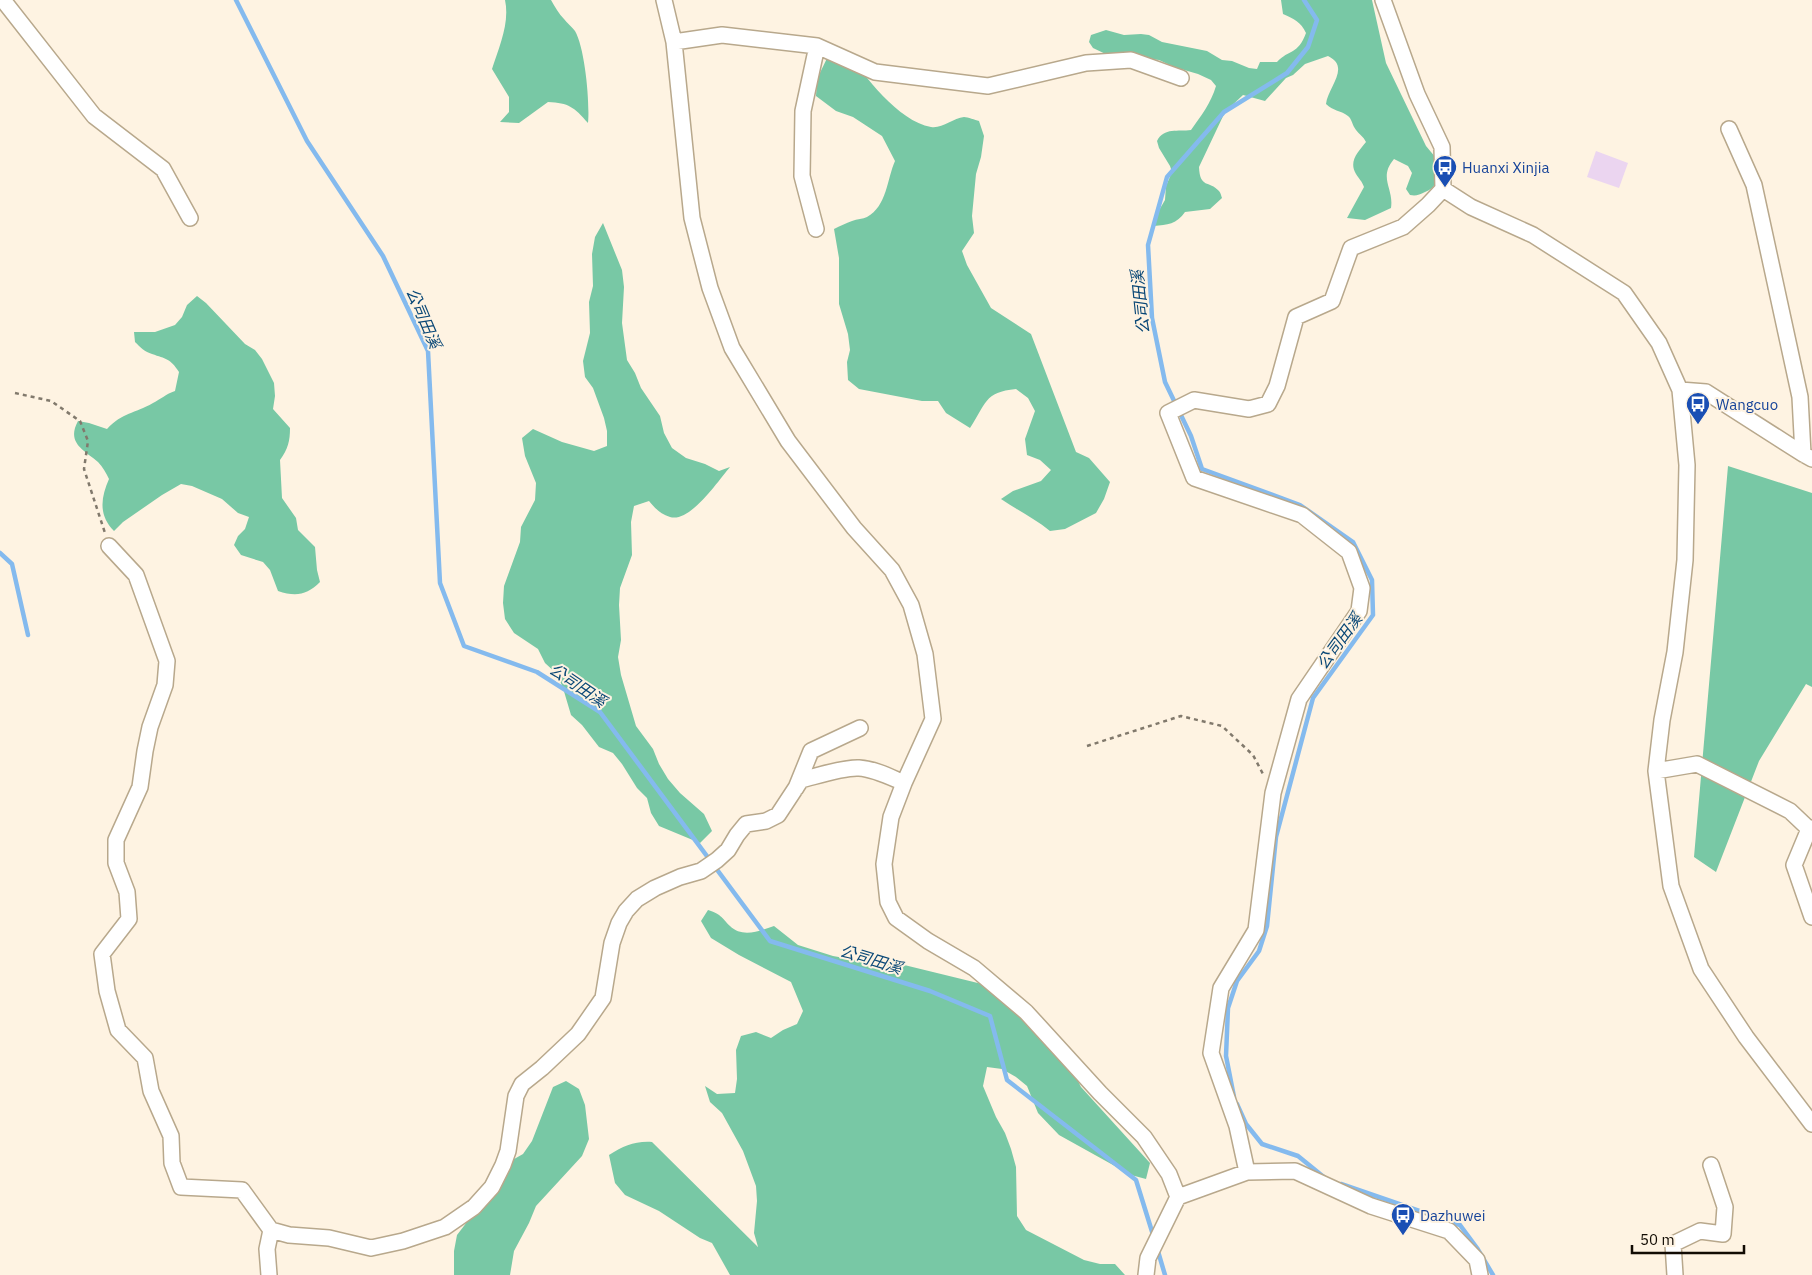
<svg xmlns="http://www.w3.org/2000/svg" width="1812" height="1275" font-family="'IBM Plex Sans','Noto Sans TC',sans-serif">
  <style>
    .forest { fill: #78c8a5 }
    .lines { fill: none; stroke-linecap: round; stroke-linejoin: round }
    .stream { stroke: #84baee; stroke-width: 4.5 }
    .building { fill: #ebd5f0 }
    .minor-casing { stroke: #b8a88c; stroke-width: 18 }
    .path { stroke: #81796c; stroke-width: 2.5; stroke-dasharray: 4 4; stroke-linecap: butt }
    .minor { stroke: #fff; stroke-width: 15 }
    .labels { text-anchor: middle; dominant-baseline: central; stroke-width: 4; stroke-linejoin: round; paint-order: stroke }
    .transit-label { font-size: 15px; fill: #164399; stroke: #fef3e2; text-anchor: start }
    .water-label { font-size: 16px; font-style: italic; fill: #094776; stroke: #fef3e2 }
  </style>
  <rect width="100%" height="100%" fill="#fef3e2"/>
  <!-- forest -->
  <path class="forest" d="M505,0H551C555,7 559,14 564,19C567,23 572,27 575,31C585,48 590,103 588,123C574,107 569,103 548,102L519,123L500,122L509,112V97L492,69C499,47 510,23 505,0Z
    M1281,0H1372L1386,63L1426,146L1436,158C1436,173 1441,186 1425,192C1419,195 1416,196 1410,195L1406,189L1412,173L1408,166L1394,159C1378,178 1394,188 1391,208L1365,220L1347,218L1364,187C1362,181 1359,179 1356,174C1348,161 1359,151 1366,142C1363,136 1360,135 1356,130C1352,125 1352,119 1348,116C1340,110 1333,111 1326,104C1328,87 1351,67 1328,56L1305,64L1293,75L1286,78L1265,101L1243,95L1225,112L1199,167C1200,189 1209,180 1219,191C1221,193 1221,196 1222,198L1210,209L1185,212C1177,224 1167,225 1154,226V219L1165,200L1166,186L1172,172L1170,166L1159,148L1157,141C1164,127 1178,132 1191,130C1201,116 1211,103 1216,86L1211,80L1198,74L1174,67L1159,60L1150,59L1137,64L1112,57L1093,48L1089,42L1091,35L1106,30L1124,35L1141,34L1149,35L1162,42L1207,51L1222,60L1232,61L1249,68L1257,69L1260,62H1277C1289,49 1298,55 1306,33C1301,22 1294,19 1283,14Z
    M831,50H847C864,76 898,121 931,127C942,129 953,118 964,117C968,117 975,120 979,121L984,136L981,157L976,174L972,216L974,233L962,251L967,265L991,308L1031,334L1076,452L1089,458L1110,482L1104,499L1096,513L1065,529L1050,531C1035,519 1017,510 1001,499L1013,491L1041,481L1051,470L1040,460L1027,455L1025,439L1035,411L1028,398L1016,389C984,392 986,404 970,428L946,413L938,401H922L859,389L848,380L847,362L850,350L848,334L839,304V258L834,229C840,226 846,223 852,221C857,219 863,219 867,217C887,206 887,179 895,161L882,136L853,117L836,111L816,96L817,79Z
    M603,223L622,270L624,287L622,323L627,360L635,373L641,388L660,416L664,433L672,448L686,458L705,464L719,471L730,467C718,481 690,523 670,517C660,514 655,508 649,501L634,506L631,522L632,555L620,588L619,605L621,640L618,657L621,675L636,726L653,749L659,764L668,779L680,793L704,814L712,831L700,843L659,826L651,813L647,798L637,788L622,764L613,753L599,747L582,725L571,715L563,688L557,674L545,663L538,649L514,633L505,619L503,603L504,586L520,542L521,527L535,500L536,483L525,456L522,438L533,429L562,442L594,451L607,446V431L604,418L593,388L585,377L583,361L590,333L589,302L593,286L592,254L595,237Z
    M197,296L206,303L245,344L255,350L262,359L274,383L275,396L273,409L290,428C290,441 288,449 280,460L282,498L296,518L298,530L315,547L317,570L320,582C307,595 296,597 278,591L270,570L263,562L241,555L234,545L238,536L245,529L249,517L238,513L222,499L192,486L181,484L162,495L123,522L114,531C98,515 101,497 109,479C106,473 103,467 98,462C84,450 66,443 78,421L89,423L107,429C123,412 134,414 153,403C161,399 166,394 175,391L179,372C170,358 166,359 152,354C145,352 140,347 135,342L134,332H155L175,325L182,317L187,305Z
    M1728,466L1812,493V687L1806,684L1759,761L1716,872L1694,857Z
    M708,910C721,914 721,917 730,926C742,938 760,931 774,926L798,945L833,956L878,964L892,962L986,985L996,991L1076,1077L1081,1087L1150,1163L1146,1179L1131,1175L1059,1135L1038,1113L1027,1086L1016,1077L1002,1069L987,1067L983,1086L996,1117L1005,1133L1011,1149L1016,1167L1017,1216L1026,1230L1084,1260L1100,1264H1115L1125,1275H730L712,1243L700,1238L659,1211L625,1195L615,1183L609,1155C624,1146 634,1141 652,1142L758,1247L754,1233L757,1201L756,1186L743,1151L722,1113L710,1102L705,1086L717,1094L735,1093L737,1079L736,1050L741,1036L756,1032L771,1038L783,1030L797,1024L803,1011L791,982L739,955L711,938L701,921Z
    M566,1081L579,1089L585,1105L589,1139L582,1156L536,1206L529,1223L514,1251L510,1275H454V1251L457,1235L467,1222L480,1198L507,1163L523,1154L532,1141L553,1087Z"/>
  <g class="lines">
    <!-- stream -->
    <path class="stream" d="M236,0L307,141L383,256L428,351L440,583L464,646L537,672L600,712L770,941L930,991L990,1016L1007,1080L1136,1180L1154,1238
      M0,553L12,564L28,635
      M1234,1097L1226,1056L1228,1008L1237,981L1259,951L1267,926L1276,837L1313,698L1373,615L1372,580L1353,542L1300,505L1202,469L1191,436L1165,382L1152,318L1148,245L1167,177L1224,112L1287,73L1308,47L1317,20L1304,0
      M1237,1104L1246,1124L1262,1144L1298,1156L1325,1178
      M1341,1184L1460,1225L1477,1248L1493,1275
      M1157,1248L1165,1275"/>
  </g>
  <!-- building -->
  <path class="building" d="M1596,151L1628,163L1619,188L1587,177Z"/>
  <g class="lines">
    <!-- minor casing -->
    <g class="minor-casing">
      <path id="minor" d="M3,0L94,116L163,169L190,218
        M664,0L674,42L692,218L710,288L732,348L788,441L854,528L892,570L911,605L925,654L933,719L904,783L891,817L884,864L888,902L896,918L928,941L974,968L1026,1012L1100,1093L1144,1137L1169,1174L1178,1197L1148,1258L1146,1275
        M1383,0L1417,94L1442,147L1443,189L1471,207L1533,235L1624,293L1659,343L1680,390
        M674,42L722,35L817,46L875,72L988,86L1086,63L1131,60L1181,78
        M1729,129L1754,185L1800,397L1803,454
        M816,229L802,176L803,111L817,46
        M1812,459L1803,454L1706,392L1680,390L1687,465L1685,560L1675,652L1662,720L1656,771L1671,886L1701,969L1746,1037L1812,1124
        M109,546L136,575L167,661L165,685L150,727L145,751L140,787L116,840V863L127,892L129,919L102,954L107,991L118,1030L145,1058L151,1091L171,1136L172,1163L181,1187L242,1190L271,1230
        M1656,771L1697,764L1790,811L1809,829L1812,828
        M796,788L811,751L860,728
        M1809,829L1794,865L1812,917
        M1247,1172L1237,1126L1211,1053L1221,988L1256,930L1273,793L1299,699L1359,611L1362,588L1349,552L1302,515L1194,478L1168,413L1194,400L1249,409L1268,404L1277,386L1296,317L1332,301L1351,248L1403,227L1428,205L1443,189
        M1178,1197L1247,1172L1295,1171L1371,1206L1449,1231L1477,1260L1480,1275
        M269,1275L267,1249L271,1230L289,1235L329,1238L371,1248L403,1241L445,1227L474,1207L492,1187L503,1165L508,1151L516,1096L522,1084L542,1068L578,1034L603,998L612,943L619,923L626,911L637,899L655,888L680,877L701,871L717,860L728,850L737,835L746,824L766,821L778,815L801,780C817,776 844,767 859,768C875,769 890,777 904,783
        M1675,1275L1673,1244L1700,1231L1723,1234L1725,1207L1711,1165"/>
    </g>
    <!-- path -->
    <path class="path" d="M15,393L51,401L80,421L88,441L84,469L105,533
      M1087,746L1181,716L1222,726L1253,755L1263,774"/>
    <!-- minor -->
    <use href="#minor" class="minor"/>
  </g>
  <!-- icons -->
  <defs>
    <g id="bus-pin" transform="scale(1.25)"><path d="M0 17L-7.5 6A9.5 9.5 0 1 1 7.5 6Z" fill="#1a4fb4" stroke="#fef3e2"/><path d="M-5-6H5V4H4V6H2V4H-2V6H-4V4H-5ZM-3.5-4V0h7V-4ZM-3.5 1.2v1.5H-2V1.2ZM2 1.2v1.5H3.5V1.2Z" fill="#fff"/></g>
  </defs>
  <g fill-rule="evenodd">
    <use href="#bus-pin" x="1445" y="167"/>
    <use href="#bus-pin" x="1698" y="404"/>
    <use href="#bus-pin" x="1403" y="1215"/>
  </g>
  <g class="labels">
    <!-- transit labels -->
    <g class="transit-label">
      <text x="1462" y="167">Huanxi Xinjia</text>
      <text x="1716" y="404">Wangcuo</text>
      <text x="1420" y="1215">Dazhuwei</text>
    </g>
    <!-- water labels -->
    <g class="water-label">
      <text transform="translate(1140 302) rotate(-96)">公司田溪</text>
      <text transform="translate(424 318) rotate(67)">公司田溪</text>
      <text transform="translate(1339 641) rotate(-54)">公司田溪</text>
      <text transform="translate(578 685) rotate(34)">公司田溪</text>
      <text transform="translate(871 959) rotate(17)">公司田溪</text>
    </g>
  </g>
  <!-- scale -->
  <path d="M1632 1245v8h112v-8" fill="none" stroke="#110b03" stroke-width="2.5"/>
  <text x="1640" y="1245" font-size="15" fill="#110b03" stroke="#fef3e2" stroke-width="4" paint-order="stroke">50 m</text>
</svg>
